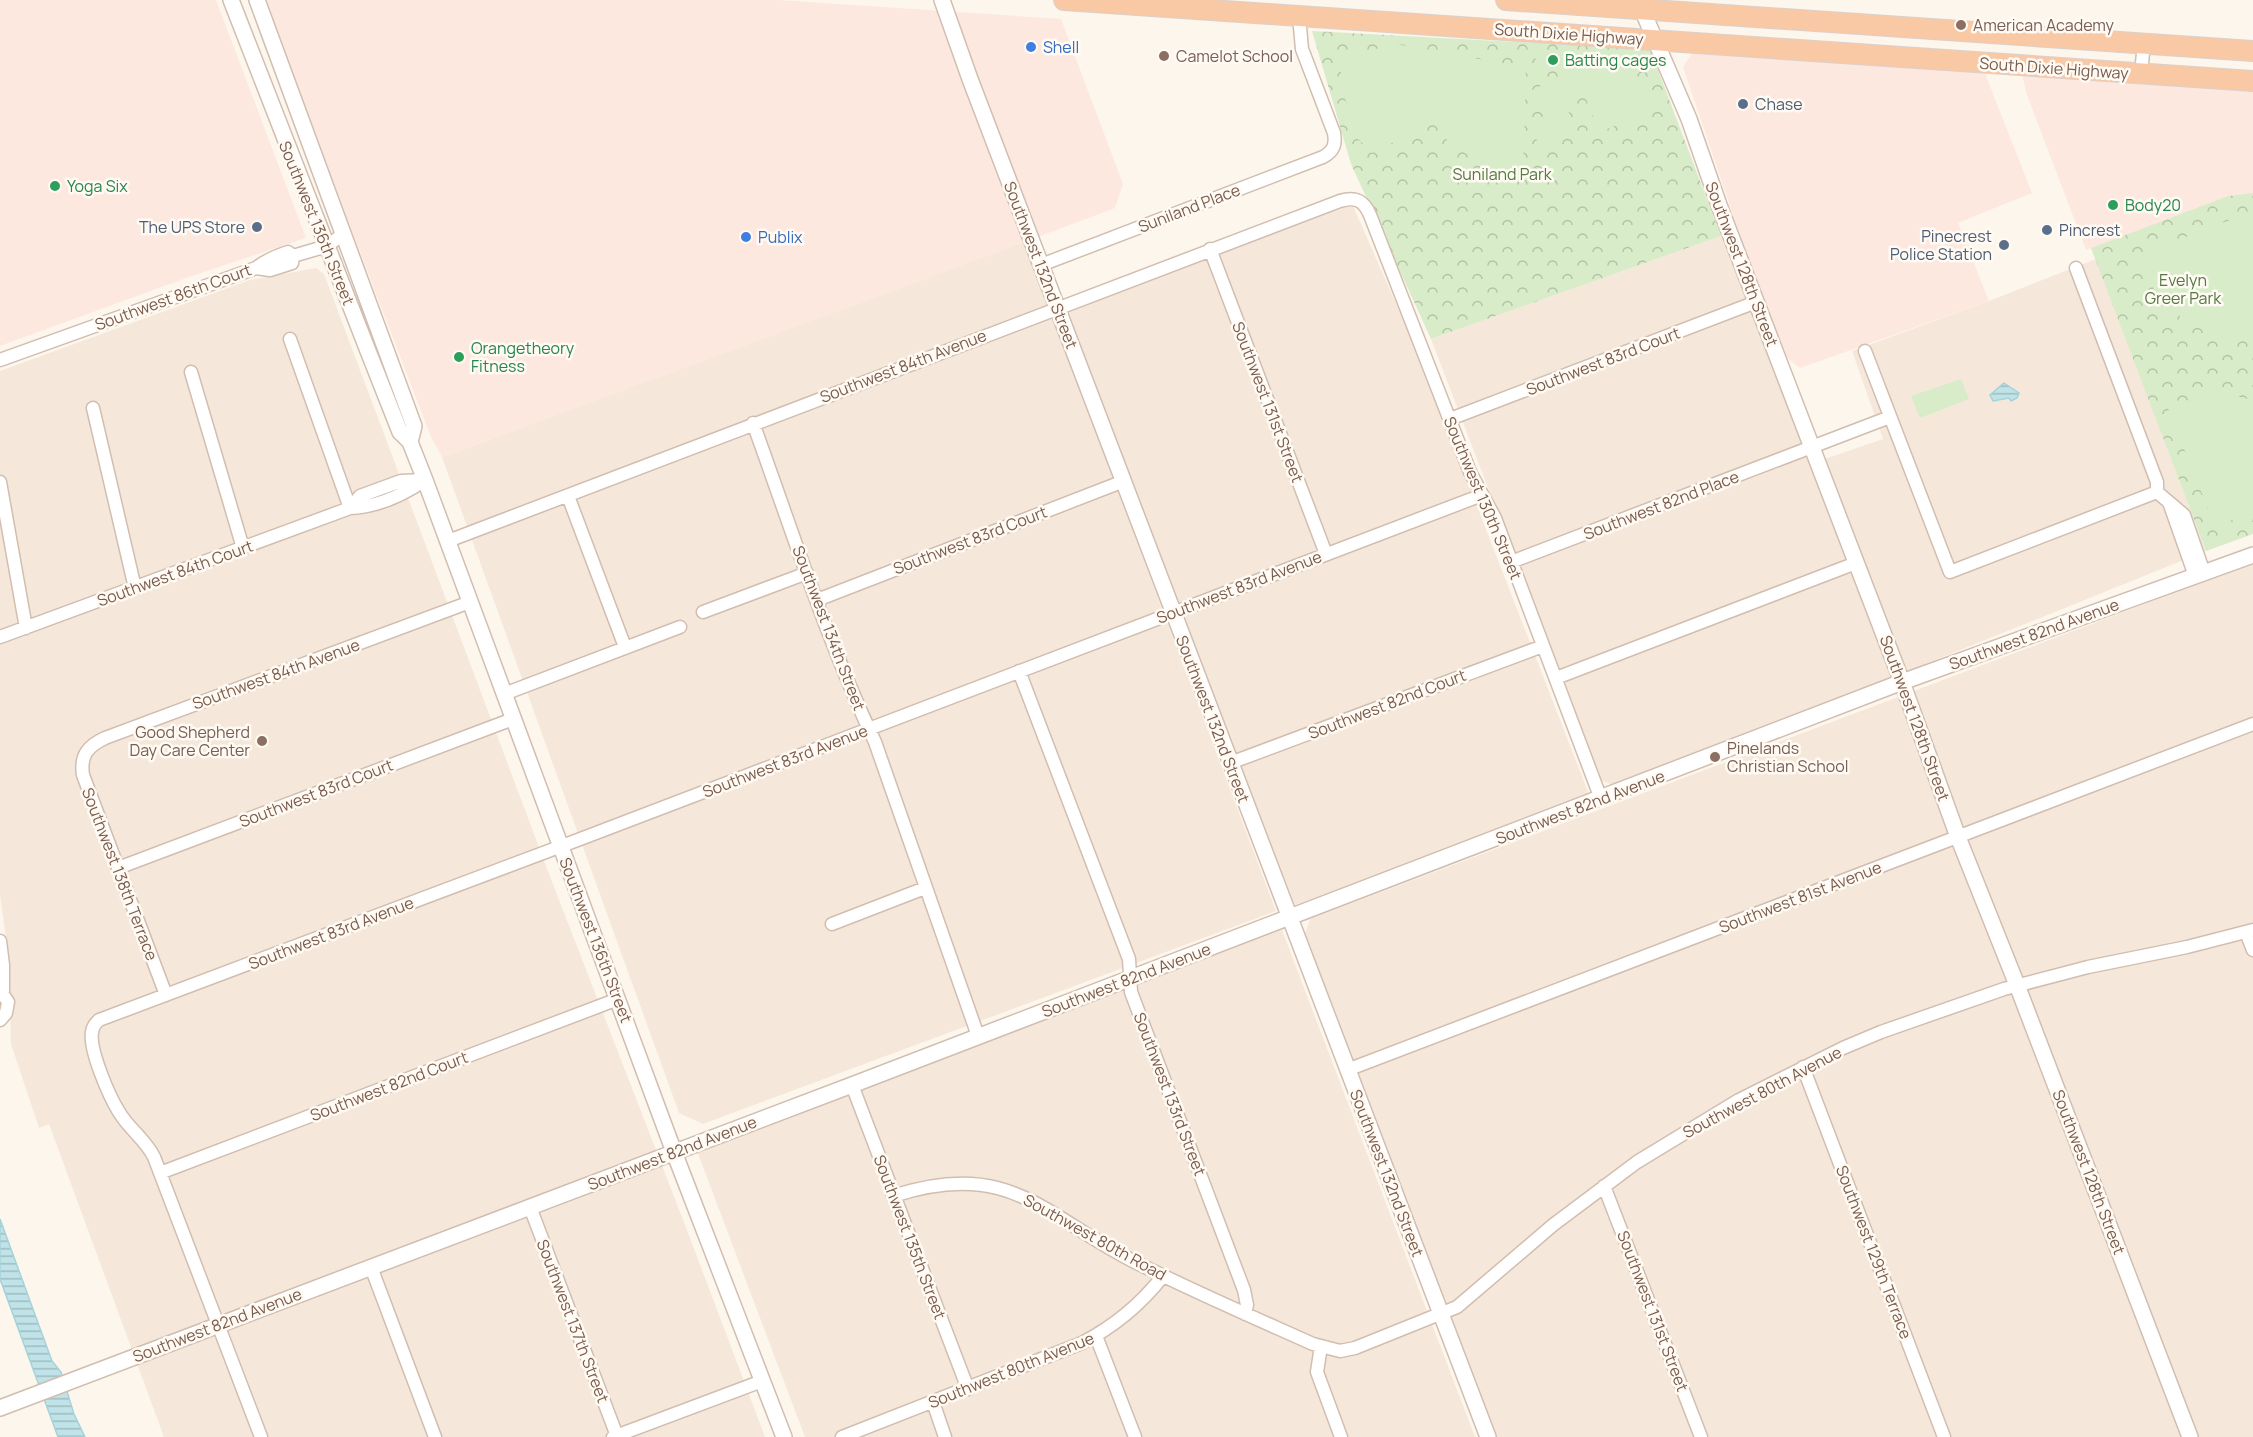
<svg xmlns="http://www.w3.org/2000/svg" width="2253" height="1437" font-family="Manrope,sans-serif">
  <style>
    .residential { fill: #f5e8da }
    .commercial { fill: #fde8e0 }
    .forest { fill: url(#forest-crowns) }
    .pitch { fill: #d8ecc9 }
    .water { fill: url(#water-rules); stroke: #a5d3da; stroke-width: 1.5 }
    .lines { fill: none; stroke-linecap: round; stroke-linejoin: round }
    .minor-casing { stroke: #d1beb0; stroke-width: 15 }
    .tertiary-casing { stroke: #d1beb0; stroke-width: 18 }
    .trunk-casing { stroke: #dad1cd; stroke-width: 22 }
    .minor { stroke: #fff; stroke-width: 12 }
    .tertiary { stroke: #fff; stroke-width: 15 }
    .trunk { stroke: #f9c8a4; stroke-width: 20 }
    .education-dot { fill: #8d6e63; stroke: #fffaf3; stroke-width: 2 }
    .shop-dot { fill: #3f7fe0; stroke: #fffaf3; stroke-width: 2 }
    .leisure-dot { fill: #2e9e5b; stroke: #fffaf3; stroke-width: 2 }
    .service-dot { fill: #5c6f8a; stroke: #fffaf3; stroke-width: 2 }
    .labels { text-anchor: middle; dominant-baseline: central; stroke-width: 5; stroke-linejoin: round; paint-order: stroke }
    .education-label { font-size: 16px; fill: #785e54; stroke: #fffaf3; text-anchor: start }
    .street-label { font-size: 16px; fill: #7a5c4d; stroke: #fffaf3 }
    .shop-label { font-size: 16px; fill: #366cbe; stroke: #fffaf3; text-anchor: start }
    .leisure-label { font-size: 16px; fill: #27864d; stroke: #fffaf3; text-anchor: start }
    .service-label { font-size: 16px; fill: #4e5e75; stroke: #fffaf3; text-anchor: start }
    .park-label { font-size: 16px; fill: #537a41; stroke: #fffaf3 }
  </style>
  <defs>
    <pattern id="forest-crowns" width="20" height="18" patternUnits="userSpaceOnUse" patternTransform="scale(1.5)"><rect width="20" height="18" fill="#d8ecc9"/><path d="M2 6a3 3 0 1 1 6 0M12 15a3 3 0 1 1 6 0" fill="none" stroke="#b4c2a5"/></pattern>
    <pattern id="water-rules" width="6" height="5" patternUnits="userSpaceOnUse" patternTransform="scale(1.5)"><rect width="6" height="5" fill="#bfe3e8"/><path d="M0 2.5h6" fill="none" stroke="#a0bbbe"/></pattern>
  </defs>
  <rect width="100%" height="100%" fill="#fdf6ec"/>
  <!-- residential -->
  <path class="residential" d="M1353,206L1416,349L1590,797L1295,905L1065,313L1346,207Z
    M1721,236L1810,464L1883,439L1852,351L1989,301L2096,259L2206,551L1891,678L1616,786L1600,780L1431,339Z
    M1024,242L1276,911L703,1124L679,1113L442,457Z
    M316,268L324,274L549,874L687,1230L765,1437H164L49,1124L39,1128L11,1044L9,960L0,895V371L250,280Z
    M2253,563V1437H1497L1304,937L1310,919Z
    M1282,930L1475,1437H805L697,1151Z"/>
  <!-- commercial -->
  <path class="commercial" d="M0,0H216L306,238L189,277L0,346Z
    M267,0H778L1061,19L1123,184L1115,208L934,276L442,457L431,437L345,213L279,38Z
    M1693,52L1984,71L2032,193L1958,223L1989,301L1800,368L1786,357L1751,268L1683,67Z
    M2022,74L2253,90V193L2228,196L2086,250L2027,95Z"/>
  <!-- forest -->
  <path class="forest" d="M1312,31L1650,49L1721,236L1431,339L1351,164Z
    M2253,193V534L2206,551L2091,248L2228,196Z"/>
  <!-- pitch -->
  <path class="pitch" d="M1402,45L1523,67L1526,74L1523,172L1495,168L1476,160L1448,142L1430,109C1409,131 1400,141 1372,153L1353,134L1341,78V57L1348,53Z
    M1536,52L1572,54L1571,68L1535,65Z
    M1603,66C1631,69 1651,84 1660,110L1601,131L1598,129L1575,71L1590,67Z
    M1567,72L1579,94L1543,113L1531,91Z
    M1565,106L1577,127L1540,146L1529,125Z
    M2251,212L2253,213V341C2197,340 2156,306 2136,256Z
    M1961,379L1969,399L1920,418L1911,396Z
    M2208,395H2230L2253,400V512L2222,524L2212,519L2167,406Z"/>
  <!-- water -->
  <path class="water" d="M2004,383L2019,393L2017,398L2011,401L2009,398L1993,401L1990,395Z
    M0,1219L52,1361L61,1372L74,1414L85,1437H58L0,1279Z"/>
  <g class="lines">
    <!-- minor casing -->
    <g class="minor-casing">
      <path id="minor" d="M2141,73L2144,43
        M1210,249L1326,554
        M1041,265L1323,157C1334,151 1336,144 1334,133L1302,49L1299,16
        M256,268L270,270L292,263L293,256
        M2076,268L2157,482V492L2184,515L2204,573
        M1865,351L1950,572L2157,492
        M0,360L256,268C266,260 276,256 288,252L293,256L327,246L342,235
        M191,372L243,548
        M93,408L135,588
        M1450,419L1756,302
        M753,423C792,530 826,639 875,742L978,1036
        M425,480C403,495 377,507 350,508L360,496L401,481Z
        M0,482L26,628
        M568,496L625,647
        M2170,505L2195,576
        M448,541L1340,201C1356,196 1364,201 1370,215L1470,472L1495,518L1601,799
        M1511,562L1890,417
        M817,600L1124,481
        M703,612L807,573
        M0,637L350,508L290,339
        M1019,671L1129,959L1131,992L1244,1290L1247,1305L1245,1314
        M1556,678L1856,563
        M504,694L680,627
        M1230,763L1543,646
        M118,868L513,719
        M832,924L925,888
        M2246,932L2253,950
        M0,941L3,965V991
        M0,990L8,1002L6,1013L0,1020
        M166,995L83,775C80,755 88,746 105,738L470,602
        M1803,1067L1944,1437
        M1347,1070L2253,724
        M852,1085L968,1389
        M160,1173L618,999
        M1604,1186L1701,1437
        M893,1196C1012,1157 1045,1218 1139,1264C1197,1293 1255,1318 1313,1344L1340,1351L1355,1348L1457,1307L1553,1225L1637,1162L1739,1100L1843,1048L1881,1032L2004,989L2088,967L2187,947L2253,930
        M530,1207L617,1436
        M371,1267L435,1437
        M1096,1336L1135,1437
        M1321,1346L1317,1372L1341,1437
        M933,1402L945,1437
        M261,1437L154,1157C145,1139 129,1129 119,1112C109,1096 89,1050 92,1032C93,1026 95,1024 99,1020L575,841L1482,495
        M613,1437L762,1381
        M842,1437L1082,1343C1113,1327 1141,1304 1163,1276"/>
    </g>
    <!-- tertiary casing -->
    <g class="tertiary-casing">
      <path id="tertiary" d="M231,0L370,356L400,432L410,442L425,480L674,1152L784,1437
        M257,0L414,426L410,442
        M942,0L970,79L1488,1437
        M1638,0L1689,119L1719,205L1902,682L1958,837L2017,985L2190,1437
        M0,1408L852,1085L1902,682L2253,555"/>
    </g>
    <!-- trunk casing -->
    <g class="trunk-casing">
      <path id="trunk" d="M1064,0L2253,81
        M1506,0L2253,51"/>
    </g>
    <!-- minor -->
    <use href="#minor" class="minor"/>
    <!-- tertiary -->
    <use href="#tertiary" class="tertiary"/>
    <!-- trunk -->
    <use href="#trunk" class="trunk"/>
  </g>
  <!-- markers -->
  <g class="education-dot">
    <circle cx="1961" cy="25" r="6"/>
    <circle cx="1164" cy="56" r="6"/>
    <circle cx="262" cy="741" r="6"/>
    <circle cx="1715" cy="757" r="6"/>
  </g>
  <g class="shop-dot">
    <circle cx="1031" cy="47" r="6"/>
    <circle cx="746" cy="237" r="6"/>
  </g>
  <g class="leisure-dot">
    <circle cx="1553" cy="60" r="6"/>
    <circle cx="55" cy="186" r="6"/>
    <circle cx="2113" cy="205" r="6"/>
    <circle cx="459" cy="357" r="6"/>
  </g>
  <g class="service-dot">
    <circle cx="1743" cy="104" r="6"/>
    <circle cx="257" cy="227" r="6"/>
    <circle cx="2047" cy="230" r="6"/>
    <circle cx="2004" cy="245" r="6"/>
  </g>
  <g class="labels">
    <!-- education labels -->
    <g class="education-label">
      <text x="1973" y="25">American Academy</text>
      <text x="1176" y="56">Camelot School</text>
      <text x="250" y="732" text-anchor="end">Good Shepherd<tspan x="250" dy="18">Day Care Center</tspan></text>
      <text x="1727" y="748">Pinelands<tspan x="1727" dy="18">Christian School</tspan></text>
    </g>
    <!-- street labels -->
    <g class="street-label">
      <text transform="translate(1569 34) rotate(4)">South Dixie Highway</text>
      <text transform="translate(2054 68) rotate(4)">South Dixie Highway</text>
      <text transform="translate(1189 208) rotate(-21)">Suniland Place</text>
      <text transform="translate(317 223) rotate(68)">Southwest 136th Street</text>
      <text transform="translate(1742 264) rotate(69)">Southwest 128th Street</text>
      <text transform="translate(1041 265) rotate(69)">Southwest 132nd Street</text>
      <text transform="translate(173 297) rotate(-20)">Southwest 86th Court</text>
      <text transform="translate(1603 361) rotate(-21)">Southwest 83rd Court</text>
      <text transform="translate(903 366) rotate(-21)">Southwest 84th Avenue</text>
      <text transform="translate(1268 402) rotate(69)">Southwest 131st Street</text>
      <text transform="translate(1483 498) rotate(67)">Southwest 130th Street</text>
      <text transform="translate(1661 505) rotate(-21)">Southwest 82nd Place</text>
      <text transform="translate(970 540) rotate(-21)">Southwest 83rd Court</text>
      <text transform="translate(175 573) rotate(-20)">Southwest 84th Court</text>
      <text transform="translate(1239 587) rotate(-21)">Southwest 83rd Avenue</text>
      <text transform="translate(829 628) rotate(69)">Southwest 134th Street</text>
      <text transform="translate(2034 634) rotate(-20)">Southwest 82nd Avenue</text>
      <text transform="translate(276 674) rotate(-20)">Southwest 84th Avenue</text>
      <text transform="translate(1387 704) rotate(-21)">Southwest 82nd Court</text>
      <text transform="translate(1915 718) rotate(70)">Southwest 128th Street</text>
      <text transform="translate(1213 719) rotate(69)">Southwest 132nd Street</text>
      <text transform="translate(785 761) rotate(-21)">Southwest 83rd Avenue</text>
      <text transform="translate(316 793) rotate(-21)">Southwest 83rd Court</text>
      <text transform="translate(1580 807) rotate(-21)">Southwest 82nd Avenue</text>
      <text transform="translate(120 874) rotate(69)">Southwest 138th Terrace</text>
      <text transform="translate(1800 897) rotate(-21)">Southwest 81st Avenue</text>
      <text transform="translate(331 933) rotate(-21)">Southwest 83rd Avenue</text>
      <text transform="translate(596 940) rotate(69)">Southwest 136th Street</text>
      <text transform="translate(1126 980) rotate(-21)">Southwest 82nd Avenue</text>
      <text transform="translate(389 1086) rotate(-21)">Southwest 82nd Court</text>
      <text transform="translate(1762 1092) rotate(-28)">Southwest 80th Avenue</text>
      <text transform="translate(1170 1094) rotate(69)">Southwest 133rd Street</text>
      <text transform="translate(672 1153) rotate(-21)">Southwest 82nd Avenue</text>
      <text transform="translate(2089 1172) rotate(69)">Southwest 128th Street</text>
      <text transform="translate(1387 1173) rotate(69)">Southwest 132nd Street</text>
      <text transform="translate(910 1237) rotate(69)">Southwest 135th Street</text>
      <text transform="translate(1095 1237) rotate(29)">Southwest 80th Road</text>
      <text transform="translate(1874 1252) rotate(69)">Southwest 129th Terrace</text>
      <text transform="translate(1653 1311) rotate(69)">Southwest 131st Street</text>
      <text transform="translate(573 1321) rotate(69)">Southwest 137th Street</text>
      <text transform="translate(217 1325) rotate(-21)">Southwest 82nd Avenue</text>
      <text transform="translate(1011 1370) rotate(-22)">Southwest 80th Avenue</text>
    </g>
    <!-- shop labels -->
    <g class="shop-label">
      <text x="1043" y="47">Shell</text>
      <text x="758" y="237">Publix</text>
    </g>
    <!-- leisure labels -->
    <g class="leisure-label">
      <text x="1565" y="60">Batting cages</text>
      <text x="67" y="186">Yoga Six</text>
      <text x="2125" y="205">Body20</text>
      <text x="471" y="348">Orangetheory<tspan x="471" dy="18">Fitness</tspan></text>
    </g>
    <!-- service labels -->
    <g class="service-label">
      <text x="1755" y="104">Chase</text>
      <text x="245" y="227" text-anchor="end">The UPS Store</text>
      <text x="2059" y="230">Pincrest</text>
      <text x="1992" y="236" text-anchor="end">Pinecrest<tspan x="1992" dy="18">Police Station</tspan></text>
    </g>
    <!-- park labels -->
    <g class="park-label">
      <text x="1502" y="174">Suniland Park</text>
      <text x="2183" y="280">Evelyn<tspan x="2183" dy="18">Greer Park</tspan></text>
    </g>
  </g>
</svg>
